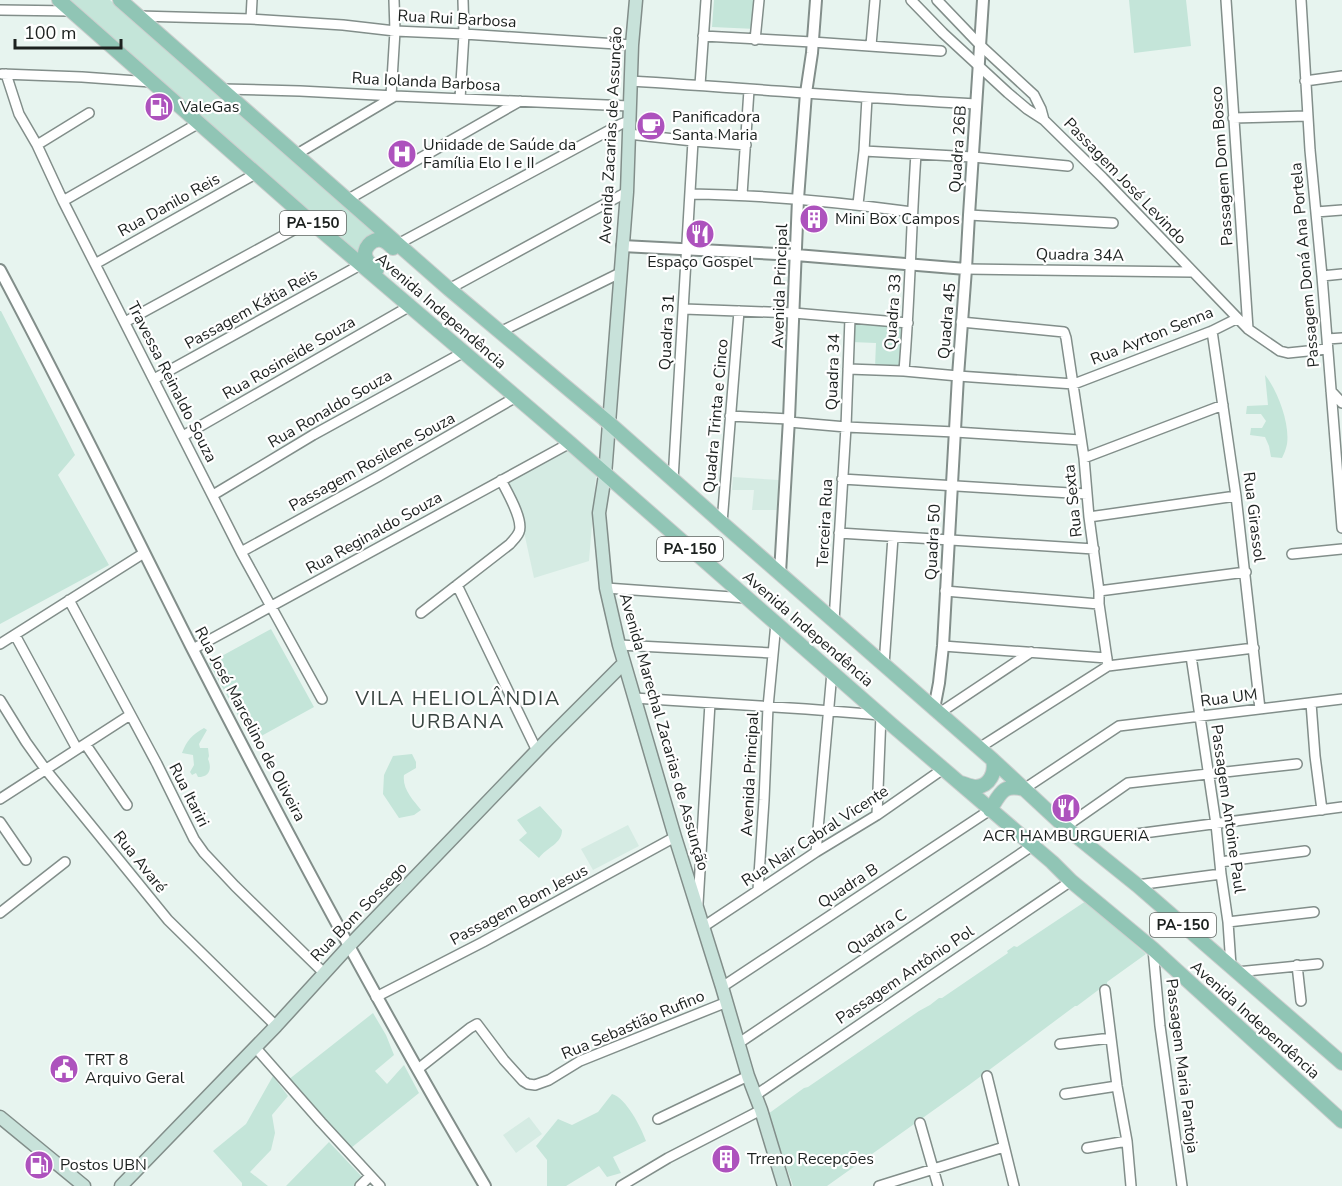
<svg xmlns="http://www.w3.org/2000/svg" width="1342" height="1186" font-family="'Nunito Sans',sans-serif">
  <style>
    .built { fill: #d5ebe3 }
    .green { fill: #c4e5d9 }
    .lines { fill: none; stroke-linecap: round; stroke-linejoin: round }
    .minor-casing { stroke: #828e8a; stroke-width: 12 }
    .tertiary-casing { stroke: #828e8a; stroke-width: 14 }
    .secondary-casing { stroke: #828e8a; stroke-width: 15 }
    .primary-casing { stroke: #cdcece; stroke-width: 16 }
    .minor { stroke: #fff; stroke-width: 9 }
    .tertiary { stroke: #fff; stroke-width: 10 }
    .secondary { stroke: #c8e2da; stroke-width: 12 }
    .primary { stroke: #90c5b5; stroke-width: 14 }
    .labels { text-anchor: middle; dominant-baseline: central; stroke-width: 4.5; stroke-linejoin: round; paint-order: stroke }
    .shield { fill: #fff; stroke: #606462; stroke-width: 1.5 }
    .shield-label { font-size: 15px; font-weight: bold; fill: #1c211f }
    .street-label { font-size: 16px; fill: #1c211f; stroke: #fff }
    .poi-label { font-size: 16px; fill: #1c211f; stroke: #fff; text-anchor: start }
    .quarter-label { font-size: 20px; letter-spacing: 1.5px; fill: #394440; stroke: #fff }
  </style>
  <rect width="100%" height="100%" fill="#e7f4ef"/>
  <!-- built -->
  <path class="built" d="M569,449L596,476L589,561L534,578L519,509L507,483Z
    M733,477L779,480L777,510H752L754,490H732Z
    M628,825L639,846L593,870L581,849Z
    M529,1117L542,1134L516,1153L503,1135Z"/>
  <!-- green -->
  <path class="green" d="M63,0H110L378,234L358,256Z
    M714,0H758L756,29L712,27Z
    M1129,0H1186L1191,46L1134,53Z
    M0,311H1L75,455L58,475L109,565L0,624Z
    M852,322L904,324L900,367H875L876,343L851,342Z
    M1265,375C1278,391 1290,424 1287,444C1286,449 1284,454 1282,458L1271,457L1269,446L1265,437L1250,435L1251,428H1262L1266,421L1261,414H1246L1247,406L1268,405Z
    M271,629L314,707L252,741L209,663Z
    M204,728L207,730L199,744L200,748H208L209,756L208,759C212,768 210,777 198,777L196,773L192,775L190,772L194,765L193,755L182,753C187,740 192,735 204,728Z
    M412,754L416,762V768L404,775C402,789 413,800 421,810L414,815L399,818L383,794L384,775L393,756Z
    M540,806L562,830C562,844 547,847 539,858L519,840L527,833L517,820Z
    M1086,901L1146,954L1107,982V988H1101L1077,1006H1075L969,1085L827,1186H793L768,1114L804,1088L808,1087L919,1011L930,1005L939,998H942L1008,953L1007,951L1014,946L1017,947Z
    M373,1013L386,1035L394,1055L375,1071L387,1084L404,1065L419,1093L351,1148L288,1080Z
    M273,1076L288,1096L272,1115L275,1133L271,1150L250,1172L268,1186H242V1183L213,1151L246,1124Z
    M612,1094C626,1098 641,1127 646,1141L613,1157L621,1173L607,1177L599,1166L566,1186H547V1160L536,1146L558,1119L572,1125L598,1112Z
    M329,1142L363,1178L356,1186H286Z"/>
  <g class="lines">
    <!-- minor casing -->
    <g class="minor-casing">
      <path id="minor" d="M911,0L943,33L1008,93L1027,109L1044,120L1103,178L1248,329L1280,351L1288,353L1327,349
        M937,0L981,46L1034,95L1041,109L1044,120
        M1226,0L1248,329
        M1301,0L1310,150L1322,276L1342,528
        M0,10L72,11
        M138,16L251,19L343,25L395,31L464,34L632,45
        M251,19L252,0
        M703,36L812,42L941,51
        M755,40L759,0
        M871,45L875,0
        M2,74L82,77L151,82
        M6,74L19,114L37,145L63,201L241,552L322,699
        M630,81C746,88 861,98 976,104
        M1305,81L1342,76
        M700,85L706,0
        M222,89L300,91L395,96L629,106
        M391,96L395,31L394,0
        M460,99L464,34L463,0
        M1233,118L1307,116
        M628,134L693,141L746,145
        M37,145L89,113
        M864,151L973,157L1068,166
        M297,154L395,96
        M691,194C765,195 839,202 912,212
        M742,195L749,90
        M347,200L520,101
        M63,201L199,123
        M858,204L864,151L867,98
        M1316,212L1342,210
        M969,215L1113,223
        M398,244L621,124L629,121
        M95,264L257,173
        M966,269L1192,272
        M1322,276L1342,274
        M449,289L627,192
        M684,309L794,313L908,323
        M125,322L310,221
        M961,322L1064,332L1066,338L1084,458L1089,517L1099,591V604L1108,666
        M1212,331L1236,496L1260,709
        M500,332L620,273
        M1327,339L1342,338
        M848,369L904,371L958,376L1074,384L1212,331L1236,319L1242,322
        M904,371C910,299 911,227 916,154
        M154,379L362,264
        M1331,391L1342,403
        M730,416L789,419
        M789,422L846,427L955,432L1081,440
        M183,436L410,306
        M1084,458L1223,405
        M842,479L1087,494
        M673,480L693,141
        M213,495L313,435L464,352
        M1089,517L1236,496
        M722,523L739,311
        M839,533L1094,549
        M241,552L379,476L516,397
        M1292,554L1342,549
        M457,585L537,751
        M606,588L746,598
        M945,591L1099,604
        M1099,591L1246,572
        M69,600L157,764L194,839L204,853L235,886L324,973
        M421,613L510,544C513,540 517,537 519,532C524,520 507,492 501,480
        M834,621L846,427L850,318
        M15,635L77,749
        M0,644L144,553
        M619,645L772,653
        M943,646L1107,658
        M193,649L570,443
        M1191,656L1216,824L1221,874L1228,922L1231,966
        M884,665L893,537
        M634,698L806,709L881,715L877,815
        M0,700L26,742L46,770L168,920L276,1026
        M1311,703L1315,756L1322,810
        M938,714L1031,652
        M86,745L127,805
        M979,748L1108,666L1254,648
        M1024,789L1119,726L1342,699
        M0,799L130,715
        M0,822L26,860
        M1065,827L1128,783L1297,764
        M1136,834L1342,807
        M816,852L832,672
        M1220,862L1305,851
        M1137,885L1221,874
        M758,890L764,800L768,707L776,623
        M698,904L710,703
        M0,913L65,862
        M1228,922L1314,912
        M703,927L816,852L877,815L943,769
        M1153,949L1160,1026L1182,1186
        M1297,965L1301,1001
        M1237,972L1318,964
        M722,987L990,810
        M1105,990L1117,1086L1127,1141L1131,1186
        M376,997L483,942L675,837
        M739,1043L1032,846
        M1060,1044L1111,1038
        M255,1047L321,1122L380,1186
        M418,1069L470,1028L477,1024L504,1060L523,1081L528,1084L535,1085L549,1080L580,1061L727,1002
        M987,1076L1014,1186
        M1065,1094L1117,1086
        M756,1095L1071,881
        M658,1119L748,1076
        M920,1123L938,1186
        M1087,1148L1127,1141
        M360,1186L370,1176
        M621,1186L668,1158L761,1110
        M879,1186L1004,1147"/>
    </g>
    <!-- tertiary casing -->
    <g class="tertiary-casing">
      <path id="tertiary" d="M622,246L796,255L966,269
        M0,270C66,394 128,521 191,646C284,828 381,1010 485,1186
        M780,573L789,419L798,199L806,93L812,53L816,0
        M934,709L939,683L943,646L958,376L966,269L969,215L983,0"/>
    </g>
    <!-- secondary casing -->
    <g class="secondary-casing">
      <path id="secondary" d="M636,0L632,45L627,192L605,475L599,513L606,588L619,645L675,837L722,987L748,1076L761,1110L784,1186
        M0,1117L84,1186
        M121,1186L276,1026L349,946L548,739L624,663"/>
    </g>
    <!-- primary casing -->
    <g class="primary-casing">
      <path id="primary" d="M59,0L310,221L570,443L892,725L1052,862L1071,881L1153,949L1342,1121
        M120,0L449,289L609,423L722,523L993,760L1065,827L1137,885L1342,1063
        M377,269C373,266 368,263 366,258C362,249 372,238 381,240C386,241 390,245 393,248
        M961,783C965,784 971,787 976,787C990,786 996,772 993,760
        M990,810C1000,794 1003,783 1024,789"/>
    </g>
    <!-- minor -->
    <use href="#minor" class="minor"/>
    <!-- tertiary -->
    <use href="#tertiary" class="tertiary"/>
    <!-- secondary -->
    <use href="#secondary" class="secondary"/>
    <!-- primary -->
    <use href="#primary" class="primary"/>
  </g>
  <!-- icons -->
  <defs>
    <g id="fuel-disc" transform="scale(1.5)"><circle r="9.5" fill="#ad52bd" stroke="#fff"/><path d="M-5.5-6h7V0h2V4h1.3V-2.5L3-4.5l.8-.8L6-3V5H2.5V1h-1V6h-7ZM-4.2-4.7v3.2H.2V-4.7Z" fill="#fff"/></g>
    <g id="cafe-disc" transform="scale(1.5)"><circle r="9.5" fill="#ad52bd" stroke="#fff"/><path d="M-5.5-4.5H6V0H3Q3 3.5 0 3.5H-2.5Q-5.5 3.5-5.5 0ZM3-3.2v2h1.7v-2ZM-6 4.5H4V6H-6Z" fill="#fff"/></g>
    <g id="hospital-disc" transform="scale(1.5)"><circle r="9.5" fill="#ad52bd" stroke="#fff"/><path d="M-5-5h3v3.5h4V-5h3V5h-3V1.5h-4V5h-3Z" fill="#fff"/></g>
    <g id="building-disc" transform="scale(1.5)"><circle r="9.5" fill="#ad52bd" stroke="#fff"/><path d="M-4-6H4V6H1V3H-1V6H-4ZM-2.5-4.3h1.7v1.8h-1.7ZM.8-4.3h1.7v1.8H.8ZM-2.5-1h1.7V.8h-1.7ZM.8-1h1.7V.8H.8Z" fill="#fff"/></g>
    <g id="restaurant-disc" transform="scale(1.5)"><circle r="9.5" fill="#ad52bd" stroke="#fff"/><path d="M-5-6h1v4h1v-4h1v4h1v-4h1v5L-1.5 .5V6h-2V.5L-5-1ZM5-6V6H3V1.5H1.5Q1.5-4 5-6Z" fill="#fff"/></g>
    <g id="civic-disc" transform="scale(1.5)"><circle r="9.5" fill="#ad52bd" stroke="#fff"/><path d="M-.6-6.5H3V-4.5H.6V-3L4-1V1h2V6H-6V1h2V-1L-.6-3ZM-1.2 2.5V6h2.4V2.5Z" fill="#fff"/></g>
  </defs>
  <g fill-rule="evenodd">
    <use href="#fuel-disc" x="159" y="107"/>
    <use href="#cafe-disc" x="651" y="126"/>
    <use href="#hospital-disc" x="402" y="154"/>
    <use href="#building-disc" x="814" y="219"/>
    <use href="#restaurant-disc" x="700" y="234"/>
    <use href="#restaurant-disc" x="1066" y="808"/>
    <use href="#civic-disc" x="64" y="1069"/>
    <use href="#building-disc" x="726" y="1159"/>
    <use href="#fuel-disc" x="39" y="1165"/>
  </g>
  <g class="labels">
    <!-- shield labels -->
    <g class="shield">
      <rect x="280" y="211" width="66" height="24" rx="4.5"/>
      <rect x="657" y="537" width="66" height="24" rx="4.5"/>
      <rect x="1150" y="913" width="66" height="24" rx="4.5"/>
    </g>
    <g class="shield-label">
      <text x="313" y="223">PA-150</text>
      <text x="690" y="549">PA-150</text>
      <text x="1183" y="925">PA-150</text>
    </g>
    <!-- street labels -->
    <g class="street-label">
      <text transform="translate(457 19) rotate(3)">Rua Rui Barbosa</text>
      <text transform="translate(426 82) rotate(3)">Rua Iolanda Barbosa</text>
      <text transform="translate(611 135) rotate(-87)">Avenida Zacarias de Assunção</text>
      <text transform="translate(958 149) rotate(-86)">Quadra 26B</text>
      <text transform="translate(1222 166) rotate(-94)">Passagem Dom Bosco</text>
      <text transform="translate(1125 181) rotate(46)">Passagem José Levindo</text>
      <text transform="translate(169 205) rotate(-29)">Rua Danilo Reis</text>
      <text transform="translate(1080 255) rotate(1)">Quadra 34A</text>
      <text transform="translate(1305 265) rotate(-95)">Passagem Doná Ana Portela</text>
      <text transform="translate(780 286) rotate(-88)">Avenida Principal</text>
      <text transform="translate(251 309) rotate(-29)">Passagem Kátia Reis</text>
      <text transform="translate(441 311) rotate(41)">Avenida Independência</text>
      <text transform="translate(893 312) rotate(-86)">Quadra 33</text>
      <text transform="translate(947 321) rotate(-85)">Quadra 45</text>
      <text transform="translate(667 332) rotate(-87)">Quadra 31</text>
      <text transform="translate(1152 336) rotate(-22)">Rua Ayrton Senna</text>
      <text transform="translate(289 358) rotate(-30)">Rua Rosineide Souza</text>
      <text transform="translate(833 372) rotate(-88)">Quadra 34</text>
      <text transform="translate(172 382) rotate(63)">Travessa Reinaldo Souza</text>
      <text transform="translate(330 409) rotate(-30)">Rua Ronaldo Souza</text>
      <text transform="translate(716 416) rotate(-85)">Quadra Trinta e Cinco</text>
      <text transform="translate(372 462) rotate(-29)">Passagem Rosilene Souza</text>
      <text transform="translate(1073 501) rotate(-96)">Rua Sexta</text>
      <text transform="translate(1254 517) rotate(83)">Rua Girassol</text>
      <text transform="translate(825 523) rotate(-87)">Terceira Rua</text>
      <text transform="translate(374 533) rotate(-29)">Rua Reginaldo Souza</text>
      <text transform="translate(933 542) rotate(-87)">Quadra 50</text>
      <text transform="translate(808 629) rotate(41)">Avenida Independência</text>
      <text transform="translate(1229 698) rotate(-7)">Rua UM</text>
      <text transform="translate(250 724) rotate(62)">Rua José Marcelino de Oliveira</text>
      <text transform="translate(664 732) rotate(74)">Avenida Marechal Zacarias de Assunção</text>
      <text transform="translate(750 774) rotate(-87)">Avenida Principal</text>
      <text transform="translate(189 795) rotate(63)">Rua Itariri</text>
      <text transform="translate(1228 809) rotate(82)">Passagem Antoine Paul</text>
      <text transform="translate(815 836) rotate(-33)">Rua Nair Cabral Vicente</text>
      <text transform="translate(140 862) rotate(51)">Rua Avaré</text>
      <text transform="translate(848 886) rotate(-33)">Quadra B</text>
      <text transform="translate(519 905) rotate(-28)">Passagem Bom Jesus</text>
      <text transform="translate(359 912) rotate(-46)">Rua Bom Sossego</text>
      <text transform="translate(877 932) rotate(-34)">Quadra C</text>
      <text transform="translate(905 975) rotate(-34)">Passagem Antônio Pol</text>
      <text transform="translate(1255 1020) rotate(42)">Avenida Independência</text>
      <text transform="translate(633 1025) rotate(-23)">Rua Sebastião Rufino</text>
      <text transform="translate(1182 1066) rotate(83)">Passagem Maria Pantoja</text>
    </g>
    <!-- poi labels -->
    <g class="poi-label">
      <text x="180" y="107">ValeGas</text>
      <text x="672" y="117">Panificadora<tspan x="672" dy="18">Santa Maria</tspan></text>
      <text x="423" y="145">Unidade de Saúde da<tspan x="423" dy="18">Família Elo I e II</tspan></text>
      <text x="835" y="219">Mini Box Campos</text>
      <text x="700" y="262" text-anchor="middle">Espaço Gospel</text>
      <text x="1066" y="836" text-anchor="middle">ACR HAMBURGUERIA</text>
      <text x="85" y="1060">TRT 8<tspan x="85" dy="18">Arquivo Geral</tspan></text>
      <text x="747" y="1159">Trreno Recepções</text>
      <text x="60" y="1165">Postos UBN</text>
    </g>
    <!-- quarter labels -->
    <g class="quarter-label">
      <text x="458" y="698">VILA HELIOLÂNDIA<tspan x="458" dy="23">URBANA</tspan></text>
    </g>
  </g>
  <!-- scale -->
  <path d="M15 39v9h106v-9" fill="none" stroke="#1c211f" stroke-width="3"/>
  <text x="24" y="39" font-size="18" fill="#1c211f" stroke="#ffffff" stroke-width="4.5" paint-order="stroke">100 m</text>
</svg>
